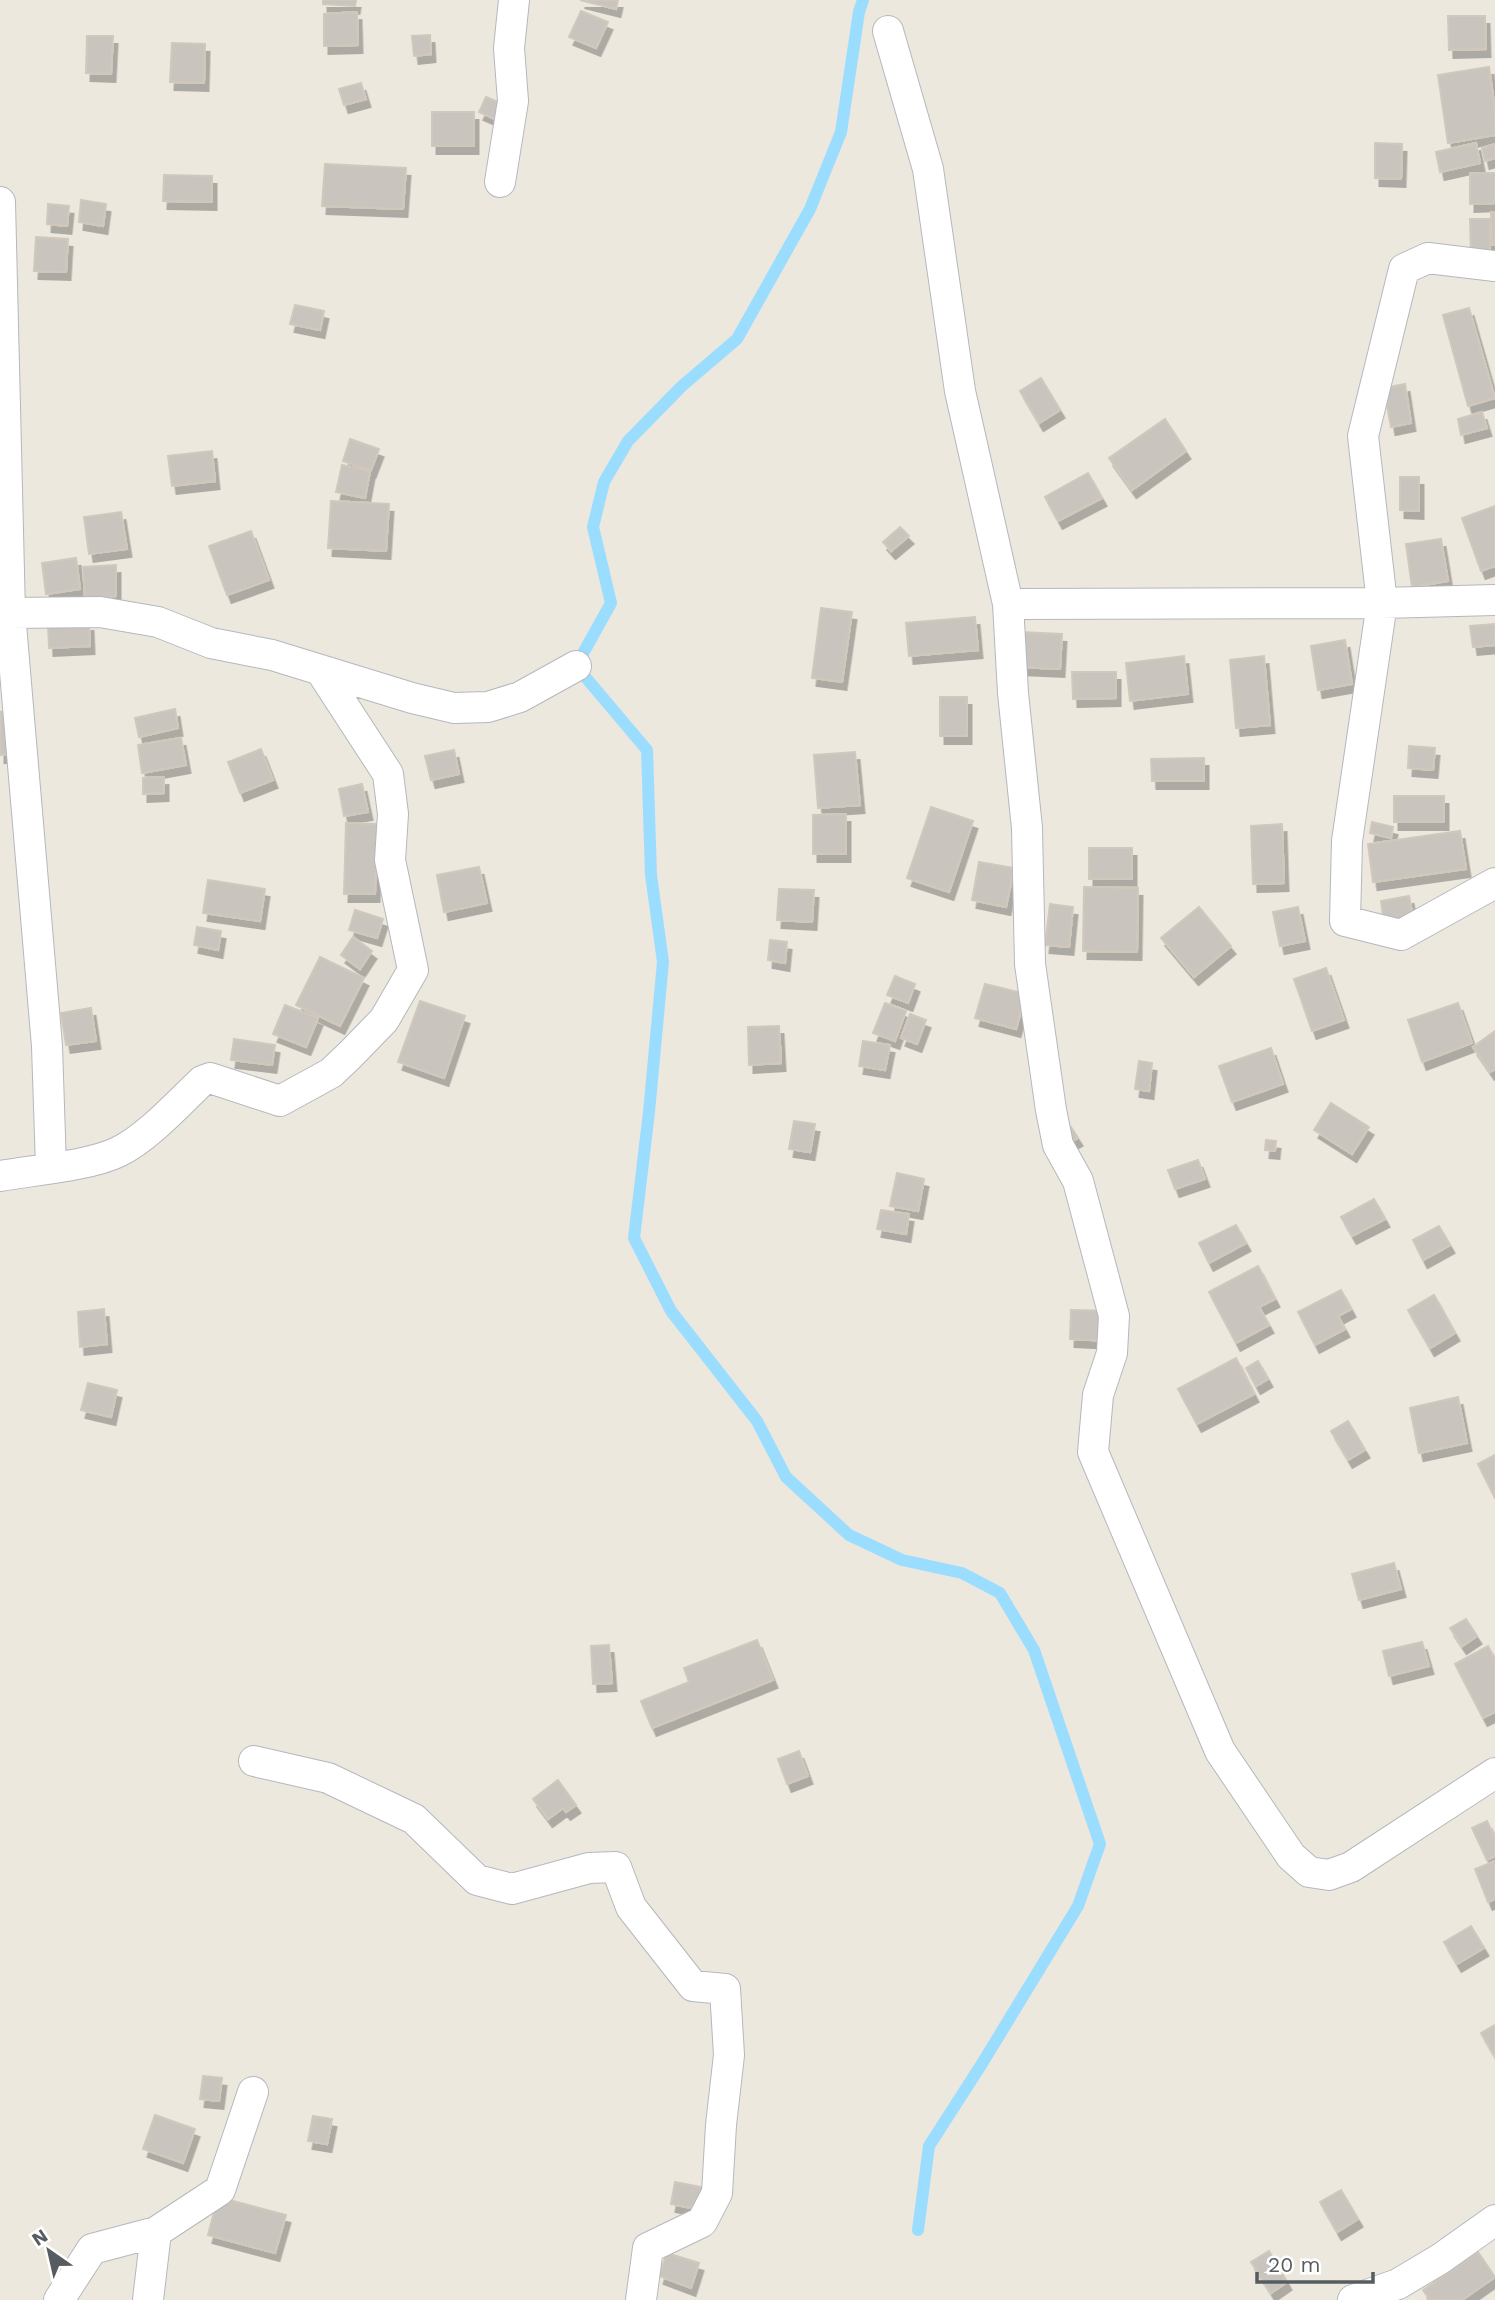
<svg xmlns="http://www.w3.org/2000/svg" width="1495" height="2300" font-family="'Work Sans',sans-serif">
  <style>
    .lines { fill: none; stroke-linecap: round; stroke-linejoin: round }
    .stream { stroke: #9bddff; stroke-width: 12 }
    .building { fill: #c9c4bd; stroke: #d1c8bc; stroke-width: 2; filter: url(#shadow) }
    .minor-casing { stroke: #b4b8bd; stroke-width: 32 }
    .minor { stroke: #fff; stroke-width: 30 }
  </style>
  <defs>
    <filter id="shadow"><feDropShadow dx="4.5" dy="8" stdDeviation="0" flood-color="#0004"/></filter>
  </defs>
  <rect width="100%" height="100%" fill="#ece8de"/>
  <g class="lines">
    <!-- stream -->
    <path class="stream" d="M863,0L859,12L841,132L810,209L737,339L682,386L628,441L604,482L593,527L611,603L576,666L647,750L651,875L663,962L649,1112L634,1238L671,1311L757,1421L786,1477L849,1535L902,1560L962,1573L1000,1593L1034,1650L1100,1844L1078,1906L983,2062L929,2146L918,2230"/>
  </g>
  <!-- building -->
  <path class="building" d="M323,0H356L355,6L323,4Z
    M580,0H618L616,9Z
    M581,11L608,22L596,48L569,37Z
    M357,12L358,45L324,46V14Z
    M1448,16H1485L1486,49L1449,50Z
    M430,35L431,54L414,56L412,36Z
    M87,36H113L111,74L86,73Z
    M172,43L205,44L204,83L170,82Z
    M1489,67L1495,111V135L1448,143L1438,75Z
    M361,83L366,99L344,105L339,89Z
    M486,97L503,104L497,120L479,112Z
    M432,112H474V146H432Z
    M1375,143L1402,144L1401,179L1375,178Z
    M1476,143L1480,163L1440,172L1436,152Z
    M1495,144V158L1485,161L1482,148Z
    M325,164L406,168L403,209L322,206Z
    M1470,173H1495V203L1470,204Z
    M164,175L212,176V202L163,201Z
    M81,200L106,204L103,226L79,222Z
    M48,204L69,206L67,226L47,224Z
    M1491,212H1495V245H1492Z
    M1470,219H1490V255L1471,256Z
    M36,237L68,239L66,272L34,271Z
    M295,305L324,311L320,330L290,324Z
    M1469,308L1495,398L1468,406L1443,315Z
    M1041,378L1060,410L1039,423L1020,391Z
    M1405,384L1411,423L1391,427L1384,388Z
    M1482,412L1487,428L1461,435L1458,419Z
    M1165,419L1186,451L1132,490L1109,458Z
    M350,439L379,449L371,470L343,461Z
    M212,451L215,481L172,486L168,456Z
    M342,465L370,471L365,498L336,492Z
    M1088,473L1102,498L1058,521L1045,497Z
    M1400,477H1419V511L1400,510Z
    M331,501L389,504L386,551L328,548Z
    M1495,506V566L1481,571L1462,518Z
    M121,512L127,549L89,554L84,517Z
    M900,527L909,536L891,551L883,542Z
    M251,531L269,580L227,595L209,546Z
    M1441,539L1448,581L1412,587L1406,544Z
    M76,558L80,589L46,594L42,563Z
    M116,565V596L85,598L83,567Z
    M821,608L852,612L842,682L812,678Z
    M975,617L978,650L909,656L906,623Z
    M89,623L90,646L49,648L48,624Z
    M1495,624V645L1473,647L1470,626Z
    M1020,632L1062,634L1060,669L1018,667Z
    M1345,640L1352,684L1318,690L1311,646Z
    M1184,656L1188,694L1130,701L1126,663Z
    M1264,656L1270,725L1236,728L1230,660Z
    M1072,672H1116V698L1073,699Z
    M940,697H967V736H940Z
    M175,709L178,728L139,737L135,718Z
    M4,711L8,754L0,755V712Z
    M181,738L186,765L142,773L138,745Z
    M1409,746L1435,748L1433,770L1408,768Z
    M261,749L273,780L240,793L228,762Z
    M454,750L459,774L431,780L425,756Z
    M855,752L860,805L818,808L814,755Z
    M1204,758V781H1152L1151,759Z
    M164,777V793L143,794V778Z
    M362,784L368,812L344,816L339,789Z
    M1394,796H1444V822H1394Z
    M931,807L973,821L949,892L907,878Z
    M846,814V854H813V815Z
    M1372,822L1393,827L1391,838L1370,833Z
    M346,823L377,824L375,894H344Z
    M1282,824L1284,883L1253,884L1251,826Z
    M1460,831L1466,869L1373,882L1368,844Z
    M1089,848H1132V879H1089Z
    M979,862L1014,868L1006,907L972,900Z
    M479,867L487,903L444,912L437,875Z
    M208,880L265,889L260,921L203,913Z
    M1084,887L1138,888L1137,952L1083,951Z
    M779,889L814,890L812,922L777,920Z
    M1409,896L1413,917L1384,923L1381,901Z
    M1050,904L1073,907L1069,947L1045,945Z
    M1199,907L1231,946L1194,977L1161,938Z
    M1298,907L1305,941L1280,946L1273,912Z
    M355,910L383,919L377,938L349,930Z
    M197,927L221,931L218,950L194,945Z
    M353,937L372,951L360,969L341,955Z
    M770,940L787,942L785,963L768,960Z
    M320,957L364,978L340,1026L296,1005Z
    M1326,968L1344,1020L1312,1031L1294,979Z
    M895,976L915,984L908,1003L887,995Z
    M985,984L1026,994L1016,1029L975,1018Z
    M420,1001L465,1016L444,1078L398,1062Z
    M885,1003L906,1011L895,1041L873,1033Z
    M1458,1003L1472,1043L1422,1062L1408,1020Z
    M285,1005L318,1018L306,1047L273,1034Z
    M91,1008L96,1041L66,1045L61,1013Z
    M910,1014L926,1020L917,1044L901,1038Z
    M779,1026L781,1063L749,1065L748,1027Z
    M1495,1031V1069L1490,1072L1473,1047Z
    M234,1039L275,1045L272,1065L231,1060Z
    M863,1041L890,1045L885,1070L859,1066Z
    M1271,1048L1283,1084L1232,1102L1219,1066Z
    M1139,1061L1152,1063L1149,1091L1135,1089Z
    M1331,1103L1369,1127L1352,1154L1314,1130Z
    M794,1121L815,1124L810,1152L789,1149Z
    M1071,1127L1078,1138L1067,1144L1061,1134Z
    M1266,1140L1276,1141L1275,1151L1265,1150Z
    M1198,1160L1205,1179L1175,1189L1168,1170Z
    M897,1173L924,1179L918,1211L890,1206Z
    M1374,1199L1385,1219L1352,1236L1341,1217Z
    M881,1210L909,1214L906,1234L877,1229Z
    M1236,1225L1246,1243L1209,1263L1199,1243Z
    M1439,1226L1450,1245L1423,1260L1413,1240Z
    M1258,1266L1275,1299L1259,1307L1269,1325L1236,1343L1209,1292Z
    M1341,1290L1351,1309L1338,1316L1345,1329L1315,1345L1298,1312Z
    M1434,1295L1455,1333L1430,1348L1408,1310Z
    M104,1309L107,1344L80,1347L78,1312Z
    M1071,1310L1110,1311L1109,1341L1070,1339Z
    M1236,1358L1254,1394L1197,1424L1178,1389Z
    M1258,1361L1268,1379L1256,1386L1246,1368Z
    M88,1383L117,1390L111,1417L81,1410Z
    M1458,1397L1467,1443L1419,1453L1410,1408Z
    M1348,1421L1365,1450L1348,1460L1331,1431Z
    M1495,1455V1498L1478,1464Z
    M1394,1563L1401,1589L1359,1600L1352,1574Z
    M1466,1619L1477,1636L1462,1646L1450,1628Z
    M757,1640L773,1680L652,1728L641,1701L689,1682L684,1668Z
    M1422,1642L1429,1666L1389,1676L1383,1651Z
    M609,1645L612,1683L593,1684L591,1646Z
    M1488,1646L1495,1659V1712L1483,1718L1455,1664Z
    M799,1751L808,1776L787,1784L778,1759Z
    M558,1780L576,1805L566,1812L563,1808L548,1819L533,1799Z
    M1487,1821L1495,1838V1856L1487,1860L1472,1828Z
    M1495,1861V1899L1488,1902L1475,1869Z
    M1471,1926L1484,1948L1457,1964L1444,1942Z
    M1495,2025V2057L1481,2033Z
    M203,2076L222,2078L219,2101L200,2099Z
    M155,2115L195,2129L183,2163L143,2149Z
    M313,2116L332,2119L327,2144L308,2141Z
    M675,2182L706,2188L701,2210L671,2204Z
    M1341,2190L1358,2219L1337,2232L1320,2202Z
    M218,2197L286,2215L275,2253L208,2235Z
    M1269,2251L1287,2282L1271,2293L1251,2262Z
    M1478,2252L1495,2277L1462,2300H1430L1423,2290Z
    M667,2253L699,2263L691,2288L659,2276Z"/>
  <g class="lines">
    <!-- minor casing -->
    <g class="minor-casing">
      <path id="minor" d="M888,31L928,169L960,391L1008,604L1013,693L1027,828L1030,964L1051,1110L1058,1145L1078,1181L1114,1316L1112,1353L1098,1395L1093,1452L1220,1751L1291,1856L1309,1872L1329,1875L1351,1867L1495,1773
        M500,182L513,101L509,48L514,0
        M0,202L10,613L47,1046L51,1167
        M1495,266L1428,258L1404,269L1363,436L1382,603L1347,841L1345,921L1401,935L1495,883
        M1008,604L1382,603L1495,600
        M10,613L100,612L158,622L211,643L272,655L412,698L454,708L488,707L520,697L576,666
        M0,1176C33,1170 89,1166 118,1152C146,1139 179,1103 202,1081L210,1078L280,1101L331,1073L349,1056L384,1020L413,970L390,860L393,814L388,774L321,671
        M254,1761L328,1778L414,1819L477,1880L512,1889L589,1868L616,1867L631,1907L693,1986L725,1989L729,2055L721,2125L717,2193L702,2222L648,2248L641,2300
        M59,2300L92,2249L156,2232
        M148,2300L156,2232L220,2190L253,2092
        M1353,2300L1398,2284L1440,2259L1495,2220"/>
    </g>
    <!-- minor -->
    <use href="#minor" class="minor"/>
  </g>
  <!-- north arrow -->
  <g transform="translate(49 2251) rotate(326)" stroke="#ffffff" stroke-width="5" paint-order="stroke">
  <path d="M0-5L12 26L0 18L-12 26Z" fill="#575c61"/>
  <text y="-10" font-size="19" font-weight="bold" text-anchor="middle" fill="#575c61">N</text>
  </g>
  <!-- scale -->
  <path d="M1257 2272v10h116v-10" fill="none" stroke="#575c61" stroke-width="3.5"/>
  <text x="1268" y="2272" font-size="21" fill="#575c61" stroke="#ffffff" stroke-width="5" paint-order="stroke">20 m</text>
</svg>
